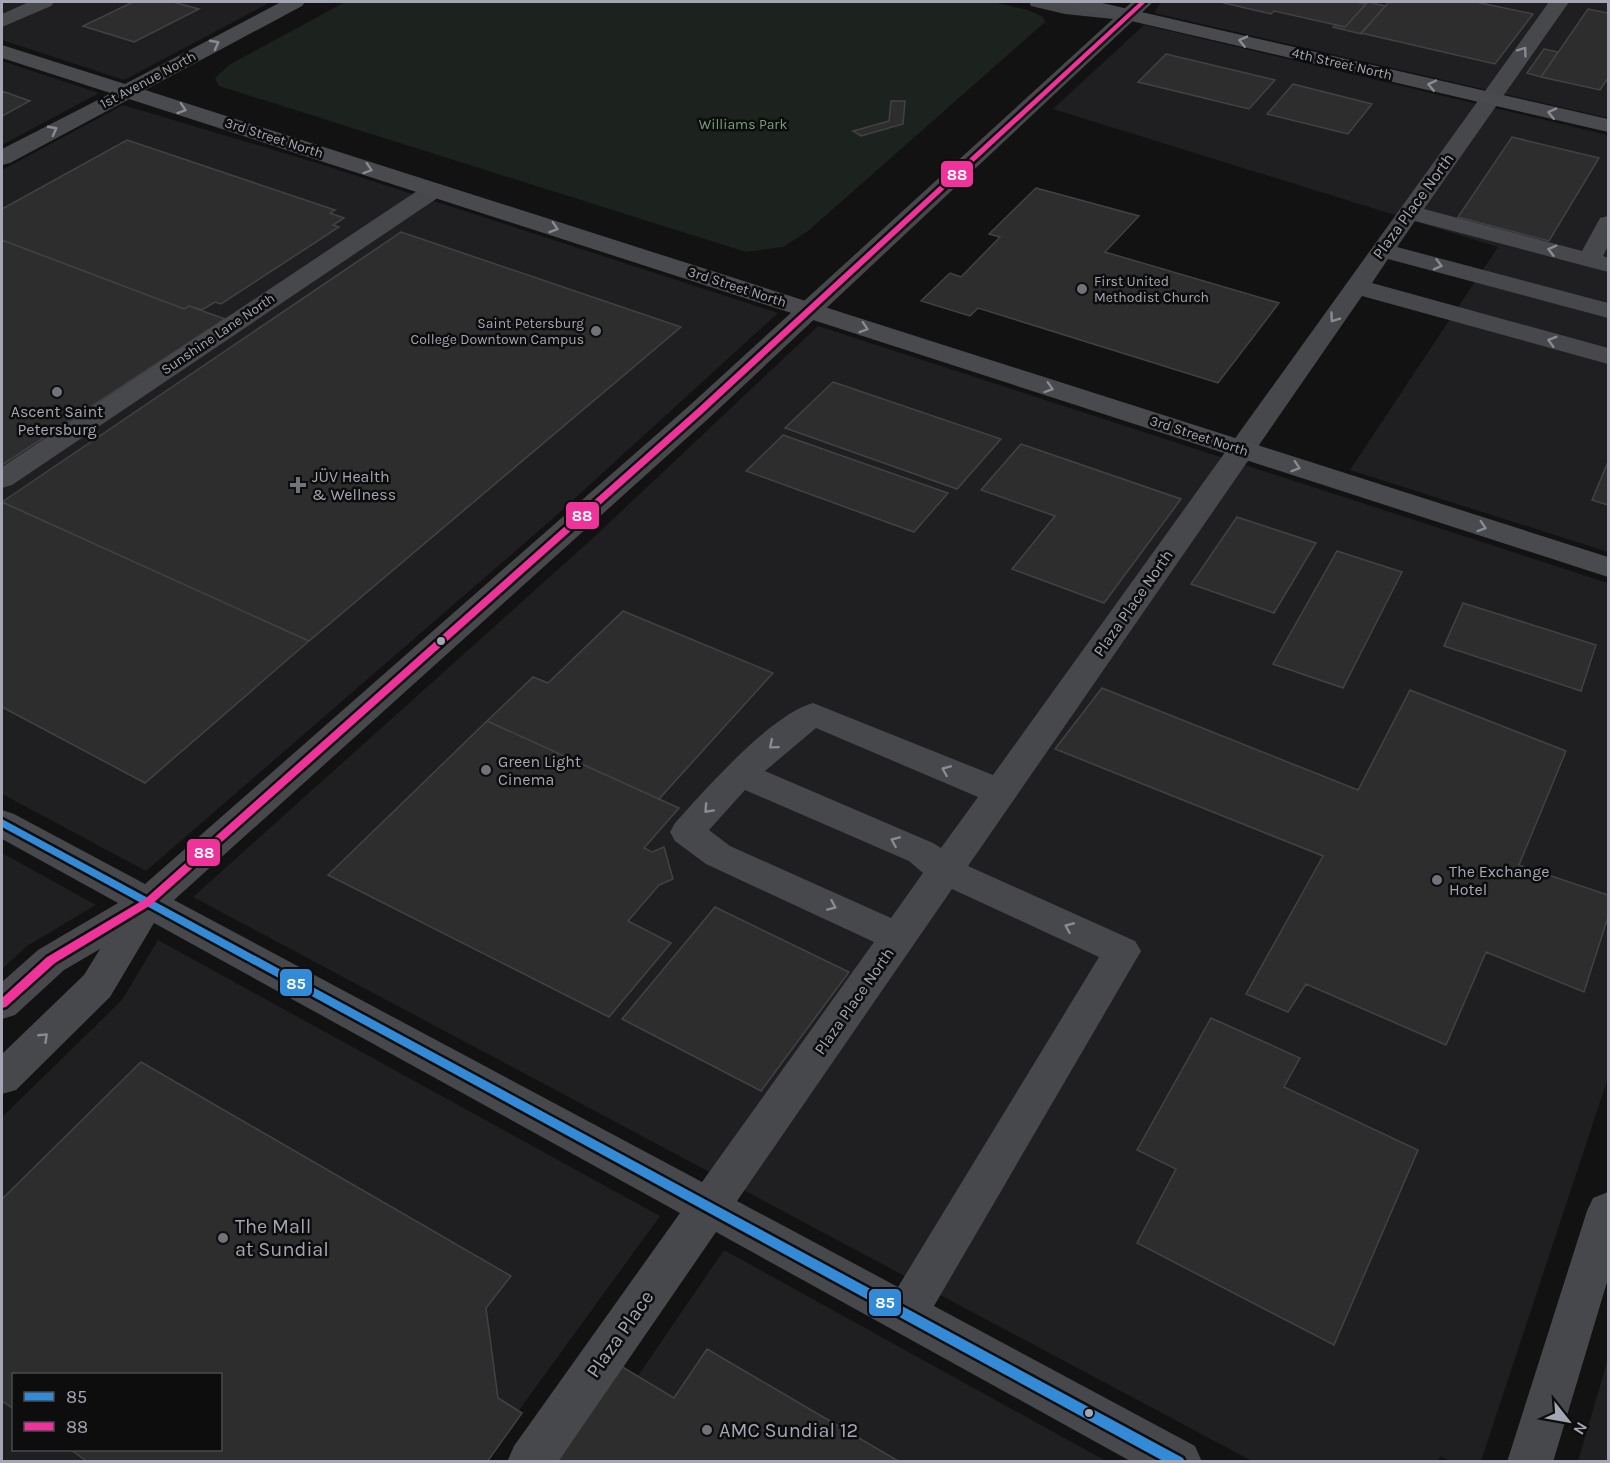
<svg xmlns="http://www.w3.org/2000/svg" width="1610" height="1463" font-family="Karla,sans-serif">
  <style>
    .built { fill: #1f1f21; fill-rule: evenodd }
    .green { fill: #1c231e }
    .building { fill: #2d2d2e; stroke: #424246; stroke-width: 1.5 }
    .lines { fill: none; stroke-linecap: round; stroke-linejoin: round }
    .minor { fill: #47484b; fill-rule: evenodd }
    .major { fill: #494a4d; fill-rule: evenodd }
    .bus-1-casing { stroke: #0d0d0e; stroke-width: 5 }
    .bus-2-casing { stroke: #0d0d0e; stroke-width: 5 }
    .bus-1 { fill: #338bd7; fill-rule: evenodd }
    .bus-2 { fill: #ef339a; fill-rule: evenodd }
    .oneway { stroke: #898b94 }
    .oneway2 { stroke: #888a94 }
    .poi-dot { fill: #71737b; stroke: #0d0d0e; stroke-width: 2 }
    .bus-dot { fill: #a4a7b3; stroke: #0d0d0e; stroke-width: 2 }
    .labels { text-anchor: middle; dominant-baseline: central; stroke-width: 5; stroke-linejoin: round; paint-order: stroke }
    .far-street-label { font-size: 14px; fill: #a4a7b3; stroke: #0d0d0e }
    .far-park-label { font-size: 14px; fill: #7b9e81; stroke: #0d0d0e }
    .far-poi-label { font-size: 14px; fill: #a4a7b3; stroke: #0d0d0e; text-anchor: start }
    .street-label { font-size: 16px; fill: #a4a7b3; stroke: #0d0d0e }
    .poi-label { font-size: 16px; fill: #a4a7b3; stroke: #0d0d0e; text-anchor: start }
    .near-poi-label { font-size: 20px; fill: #a4a7b3; stroke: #0d0d0e; text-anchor: start }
    .near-street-label { font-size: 20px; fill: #a4a7b3; stroke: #0d0d0e }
    .line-badge { stroke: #0d0d0e; stroke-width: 2 }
    .badge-label { font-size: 16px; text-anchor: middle; font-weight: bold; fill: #fff }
  </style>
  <rect width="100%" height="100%" fill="#121213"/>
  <!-- built -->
  <path class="built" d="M2,2H271L124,80L2,40Z
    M1161,2H1608V118L1154,13Z
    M1144,25L1608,135V552L1350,470L1498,247L1053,109Z
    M2,61L99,93L2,145Z
    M123,105L314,162L778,313L550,521L146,871L2,794V170Z
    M818,326L1608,583V1078L1481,1461H1450L1440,1456L1438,1462L1252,1461L193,897L593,538Z
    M2,853L96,905L27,946L2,969Z
    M158,940L660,1216L482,1461L2,1462V1117L122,1000ZM14,1374H220V1450H14Z
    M724,1250L1106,1461L579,1462Z
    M1608,1359V1461H1578Z"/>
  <!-- green -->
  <path class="green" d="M345,2H993L1028,10L1043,17L1045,22L808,231L783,247L746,252L219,86L215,78L229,65Z"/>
  <!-- building -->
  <path class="building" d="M133,2H173L199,9L134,42L83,26Z
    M1220,2H1353L1366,4L1345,27L1274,11L1271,14Z
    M1368,2L1385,6L1361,34L1333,27L1335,25L1345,27Z
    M1389,2H1476L1533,14L1495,64L1361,33Z
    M1588,9L1608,13V78L1600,90L1541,77Z
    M1544,49L1558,52L1541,77L1527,73Z
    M1166,54L1275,80L1249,109L1138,82Z
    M1293,84L1372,104L1348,134L1267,114Z
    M2,91L30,101L2,116Z
    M891,101H905L903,124L861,136L853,131L889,121Z
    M1512,137L1599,158L1549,241L1458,217Z
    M127,140L335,210L330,213L344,218L333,225L339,227L221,304L215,302L202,310L189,306L184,309L2,240V209Z
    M1036,188L1139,216L1105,252L1279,303L1218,383L978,308L970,316L921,301L950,273L961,277L1000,237L989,234Z
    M401,232L681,327L309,641L2,502Z
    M2,240L184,309L189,306L225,319L2,465Z
    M833,382L1001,439L957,489L785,428Z
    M783,435L948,493L914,532L746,471Z
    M1021,444L1181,499L1104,603L1012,569L1055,516L981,490Z
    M1608,462V505L1592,500Z
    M2,502L309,641L145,783L2,707Z
    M1237,517L1316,543L1274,613L1191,584Z
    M1337,551L1402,572L1343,688L1273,664Z
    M1463,603L1596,645L1581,691L1444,646Z
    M623,611L773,673L659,799L487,721L533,677L548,683Z
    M1102,688L1358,790L1410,690L1566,751L1519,865L1608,895V917L1584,992L1486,952L1446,1045L1306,984L1288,1012L1246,994L1323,856L1055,749Z
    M487,721L679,808L644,848L652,852L664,847L673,879L659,885L628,921L671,943L609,1017L328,875Z
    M715,907L849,972L761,1091L622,1019Z
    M1211,1018L1300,1058L1284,1087L1418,1150L1334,1345L1137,1243L1176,1169L1137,1150Z
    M141,1062L511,1276L486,1308L498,1398L522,1413L487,1462H88L71,1450H220V1374H14V1409L2,1401V1199Z
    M707,1349L900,1462H547L616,1363L674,1398Z"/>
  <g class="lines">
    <!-- minor -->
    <path class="minor" d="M29,2H54L51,6L2,27V14Z
      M1029,2H1062L1124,9L1132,2H1153L709,418L174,900L702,1182L874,942L706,864L675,841L670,832L675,823C706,789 770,715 813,703L993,775L1549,2H1569L1424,209L1582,251L1600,218L1608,216V246L1603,256L1608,258V272L1415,221L1397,247L1608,303V318L1388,259L1372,283L1608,348V364L1362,296L968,866L1135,941L1141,951L934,1306L1195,1446L1202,1462H1132L716,1232L558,1462H507L514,1446L680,1213L154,923L110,997L16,1090L2,1094V1054L84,975L100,949L64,970L15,1015L2,1019V982L38,950L118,903L2,839V810L14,814L145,884L689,406L1113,19L1065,14L1031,6ZM816,728L978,797L941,848L933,843L765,771ZM745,790L909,861L923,873L891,918L730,846L709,830ZM952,889L1099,957L898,1287L737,1201Z
      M127,85L135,86L138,91L135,96L10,163L2,165V149Z
      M434,183L442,185L446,190L442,195L12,485L2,488V467L426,185Z
      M1608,1192V1279L1553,1462H1507L1587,1211L1593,1198Z"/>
    <!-- major -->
    <path class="major" d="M281,2H305L302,6L145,90L1608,557V577L2,58V45L125,84Z
      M1066,2H1098L1608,119V132L1075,8L1068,6Z"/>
    <!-- bus-1 casing -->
    <g class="bus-1-casing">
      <path id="bus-1" d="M2,819L1183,1458L1185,1462H1165L2,827Z"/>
    </g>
    <!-- bus-2 casing -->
    <g class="bus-2-casing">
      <path id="bus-2" d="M1140,2H1146L702,414L151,905L55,963L6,1007L2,1008V998L47,957L145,899L696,410Z"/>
    </g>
    <!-- bus-1 -->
    <use href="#bus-1" class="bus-1"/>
    <!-- bus-2 -->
    <use href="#bus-2" class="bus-2"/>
  </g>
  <!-- one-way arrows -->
  <defs><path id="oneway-chevron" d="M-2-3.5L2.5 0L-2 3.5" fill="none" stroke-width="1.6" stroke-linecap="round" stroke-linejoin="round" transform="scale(1.5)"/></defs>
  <g class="oneway">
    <use href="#oneway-chevron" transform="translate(1243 41) rotate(-167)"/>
    <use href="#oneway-chevron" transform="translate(215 44) rotate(-28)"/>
    <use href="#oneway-chevron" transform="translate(1432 85) rotate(-167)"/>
    <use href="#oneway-chevron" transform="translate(182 109) rotate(18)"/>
    <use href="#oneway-chevron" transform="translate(1552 113) rotate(-167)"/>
    <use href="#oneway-chevron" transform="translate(368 169) rotate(18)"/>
    <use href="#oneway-chevron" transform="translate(554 228) rotate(18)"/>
    <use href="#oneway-chevron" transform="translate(864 328) rotate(18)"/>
    <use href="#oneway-chevron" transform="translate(1049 388) rotate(18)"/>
    <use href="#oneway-chevron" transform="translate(1296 467) rotate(18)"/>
    <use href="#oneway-chevron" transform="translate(1482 527) rotate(18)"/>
  </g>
  <g class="oneway2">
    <use href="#oneway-chevron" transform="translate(1523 51) rotate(-54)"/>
    <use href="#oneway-chevron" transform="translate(53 130) rotate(-28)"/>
    <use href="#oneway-chevron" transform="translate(1552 250) rotate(-165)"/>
    <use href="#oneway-chevron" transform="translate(1438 265) rotate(15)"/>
    <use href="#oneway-chevron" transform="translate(1334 318) rotate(125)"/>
    <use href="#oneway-chevron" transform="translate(1552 341) rotate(-164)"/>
    <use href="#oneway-chevron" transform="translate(773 745) rotate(140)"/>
    <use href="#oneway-chevron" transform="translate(946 770) rotate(-157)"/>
    <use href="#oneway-chevron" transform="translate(708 809) rotate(133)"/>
    <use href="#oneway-chevron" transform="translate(895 841) rotate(-157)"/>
    <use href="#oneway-chevron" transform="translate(832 906) rotate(24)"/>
    <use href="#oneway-chevron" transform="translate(1069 927) rotate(-156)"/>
    <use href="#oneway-chevron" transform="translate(44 1037) rotate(-44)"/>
  </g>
  <!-- markers -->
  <g class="poi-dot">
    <circle cx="1082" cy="289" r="6"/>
    <circle cx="596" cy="331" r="6"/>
    <circle cx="57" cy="392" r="6"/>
    <path d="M295 476h6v6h6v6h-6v6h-6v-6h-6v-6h6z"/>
    <circle cx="486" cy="770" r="6"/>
    <circle cx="1437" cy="880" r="6"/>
    <circle cx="223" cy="1238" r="6"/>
    <circle cx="707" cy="1430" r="6"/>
  </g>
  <g class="bus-dot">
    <circle cx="441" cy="641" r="5"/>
    <circle cx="1089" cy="1413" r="5"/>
  </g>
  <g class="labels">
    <!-- far-street labels -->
    <g class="far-street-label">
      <text transform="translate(1342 64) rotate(13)">4th Street North</text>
      <text transform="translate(148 80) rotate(-28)">1st Avenue North</text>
      <text transform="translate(274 138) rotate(18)">3rd Street North</text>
      <text transform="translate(737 287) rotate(18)">3rd Street North</text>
      <text transform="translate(218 334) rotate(-34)">Sunshine Lane North</text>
      <text transform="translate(1199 436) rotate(18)">3rd Street North</text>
    </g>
    <!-- far-park labels -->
    <g class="far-park-label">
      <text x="743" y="124">Williams Park</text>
    </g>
    <!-- far-poi labels -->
    <g class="far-poi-label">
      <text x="1094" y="281">First United<tspan x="1094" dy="16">Methodist Church</tspan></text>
      <text x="584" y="323" text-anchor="end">Saint Petersburg<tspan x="584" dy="16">College Downtown Campus</tspan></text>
    </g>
    <!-- street labels -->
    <g class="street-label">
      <text transform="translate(1413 206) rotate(-54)">Plaza Place North</text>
      <text transform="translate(1133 603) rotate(-55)">Plaza Place North</text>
      <text transform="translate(854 1001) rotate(-55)">Plaza Place North</text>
    </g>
    <!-- poi labels -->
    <g class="poi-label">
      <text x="57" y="411" text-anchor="middle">Ascent Saint<tspan x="57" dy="18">Petersburg</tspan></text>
      <text x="312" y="476">JÜV Health<tspan x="312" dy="18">&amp; Wellness</tspan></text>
      <text x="498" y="761">Green Light<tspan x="498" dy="18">Cinema</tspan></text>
      <text x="1449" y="871">The Exchange<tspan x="1449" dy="18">Hotel</tspan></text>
    </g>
    <!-- near-poi labels -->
    <g class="near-poi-label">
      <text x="235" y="1226">The Mall<tspan x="235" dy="23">at Sundial</tspan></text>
      <text x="719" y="1430">AMC Sundial 12</text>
    </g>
    <!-- near-street labels -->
    <g class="near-street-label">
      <text transform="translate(620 1334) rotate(-55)">Plaza Place</text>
    </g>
  </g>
  <g class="line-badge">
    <rect x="940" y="160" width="34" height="28" rx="6" fill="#ef339a"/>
    <rect x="565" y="501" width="35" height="29" rx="6" fill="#ef339a"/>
    <rect x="186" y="838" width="35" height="29" rx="6" fill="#ef339a"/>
    <rect x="279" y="968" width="34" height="29" rx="6" fill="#338bd7"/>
    <rect x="868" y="1288" width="34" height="29" rx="6" fill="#338bd7"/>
  </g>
  <g class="badge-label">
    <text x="957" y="180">88</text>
    <text x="582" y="521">88</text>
    <text x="204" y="858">88</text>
    <text x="296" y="989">85</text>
    <text x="885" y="1308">85</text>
  </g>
  <!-- border -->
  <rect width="1610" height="1463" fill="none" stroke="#a4a7b3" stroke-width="6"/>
  <!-- legend -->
  <rect x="12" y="1373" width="210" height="78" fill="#0d0d0e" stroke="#494b50" stroke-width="1.5"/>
  <rect x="24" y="1392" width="30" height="9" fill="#338bd7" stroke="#494b50" stroke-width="1.5"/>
  <text x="66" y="1403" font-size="18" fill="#a4a7b3">85</text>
  <rect x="24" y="1422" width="30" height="9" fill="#ef339a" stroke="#494b50" stroke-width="1.5"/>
  <text x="66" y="1433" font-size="18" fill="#a4a7b3">88</text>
  <!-- north arrow -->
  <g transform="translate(1568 1421) rotate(121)" stroke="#0d0d0e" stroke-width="4.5" paint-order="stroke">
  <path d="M0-4.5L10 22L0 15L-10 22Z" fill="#a4a7b3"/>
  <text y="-9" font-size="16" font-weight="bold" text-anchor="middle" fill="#a4a7b3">N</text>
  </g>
</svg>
